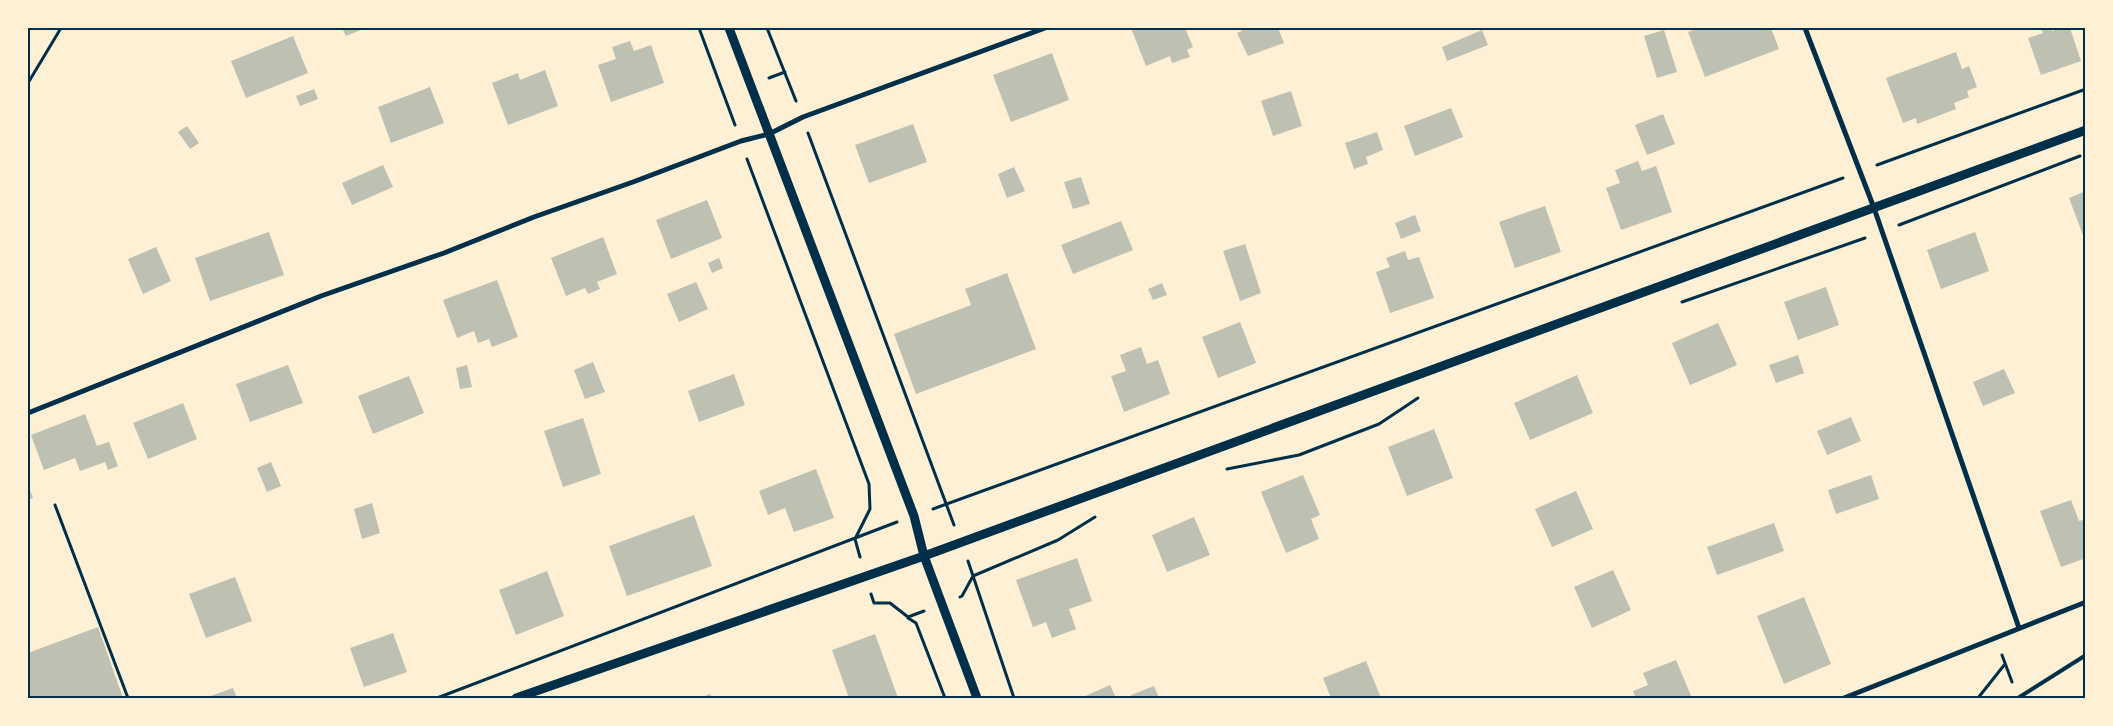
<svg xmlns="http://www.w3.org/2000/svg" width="2113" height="726" font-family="Lato,sans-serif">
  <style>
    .building { fill: #bec0b2 }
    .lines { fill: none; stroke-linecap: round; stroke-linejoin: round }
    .path { stroke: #003049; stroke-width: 3 }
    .service { stroke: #003049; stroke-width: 4 }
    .minor { stroke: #003049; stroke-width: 5 }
    .tertiary { stroke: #003049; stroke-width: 9 }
    .neatline { fill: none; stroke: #003049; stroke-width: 2 }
  </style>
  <rect width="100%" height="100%" fill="#fdf0d5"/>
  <!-- building -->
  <path class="building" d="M342,28H366L346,36Z
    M1131,28H1185L1193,47L1187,50L1190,57L1172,63L1170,56L1146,66Z
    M1240,28H1278L1284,43L1248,56L1237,33L1242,31Z
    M1700,28H1771L1779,49L1705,77L1688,32Z
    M2041,28H2051L2052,31L2061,28H2070L2081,61L2041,75L2028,38L2043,33Z
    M1482,30L1488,45L1447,61L1442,47Z
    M1664,30L1677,72L1657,78L1644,36Z
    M293,36L308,73L246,98L231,61Z
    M630,41L634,51L651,45L664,83L611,102L598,65L616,59L612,47Z
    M1956,52L1962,69L1969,66L1977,87L1967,91L1969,97L1954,103L1956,109L1917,124L1916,118L1903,123L1886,78Z
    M1052,53L1069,100L1011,122L993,75Z
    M545,70L558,106L508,125L492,83L518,73L520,80Z
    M430,87L444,123L391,143L378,107Z
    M314,89L318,99L300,106L296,96Z
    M1291,91L1302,126L1273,136L1261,101Z
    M1451,108L1463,137L1415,156L1404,126Z
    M1663,114L1675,144L1647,155L1635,125Z
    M913,124L927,162L869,183L855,145Z
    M187,126L199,143L190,149L178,132Z
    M1377,132L1383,150L1366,157L1368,164L1354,169L1345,143Z
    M1638,161L1642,171L1656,166L1672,212L1621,230L1606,188L1620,183L1615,170Z
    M383,165L393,187L352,205L342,183Z
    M1014,167L1025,191L1007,198L998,174Z
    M1081,177L1090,204L1073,209L1064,182Z
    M2086,191V234L2083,235L2069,198Z
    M707,200L722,238L671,259L656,220Z
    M1545,206L1561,252L1515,268L1499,222Z
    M1415,215L1421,231L1401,239L1395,223Z
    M1121,221L1133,250L1073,274L1061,245Z
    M269,232L284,275L210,301L195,258Z
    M1975,232L1989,271L1941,289L1927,250Z
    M603,237L617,274L597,282L600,289L588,294L585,288L566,296L551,258Z
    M1245,244L1261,293L1240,301L1223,251Z
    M156,247L171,281L143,294L128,259Z
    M1405,251L1408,260L1419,257L1434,298L1390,313L1376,272L1390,267L1386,258Z
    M719,258L723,268L712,273L708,263Z
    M1007,273L1036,349L916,394L894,334L971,305L965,289Z
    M497,280L518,337L492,347L489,339L478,343L474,331L457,338L443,300Z
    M696,282L708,309L679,322L667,294Z
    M1162,283L1167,295L1153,300L1148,289Z
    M1826,287L1839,325L1798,340L1784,302Z
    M1240,322L1256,363L1218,378L1202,337Z
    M1718,323L1737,365L1690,385L1672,343Z
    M1141,347L1147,364L1158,360L1170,394L1124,412L1111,376L1126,371L1120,355Z
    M1798,355L1804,373L1776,383L1769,365Z
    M593,362L605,392L585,399L574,370Z
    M288,365L303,403L250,422L236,384Z
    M467,365L472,387L460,389L456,368Z
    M2004,369L2015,393L1983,406L1973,382Z
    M734,374L745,405L699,422L688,391Z
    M1577,375L1593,413L1530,440L1514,403Z
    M409,376L424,413L373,434L358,396Z
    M183,403L197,439L148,459L133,423Z
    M85,414L97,446L109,442L118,466L108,470L105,462L80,471L75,458L44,470L31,435Z
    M1851,417L1861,441L1827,455L1817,431Z
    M583,418L601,474L563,487L544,431Z
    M1434,429L1453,478L1407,496L1388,447Z
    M271,462L281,486L267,492L257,468Z
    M816,469L834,518L794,532L785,508L768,515L759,491Z
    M1303,475L1320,515L1311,519L1319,539L1286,553L1261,492Z
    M1871,475L1879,499L1836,514L1828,490Z
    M28,485L33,498L28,500Z
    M1576,491L1593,529L1552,547L1535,509Z
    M2071,500L2079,521L2086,519V558L2061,567L2040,511Z
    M372,503L380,533L362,539L354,509Z
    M694,515L712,566L627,596L609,546Z
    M1194,517L1210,555L1167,572L1152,535Z
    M1774,523L1784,551L1717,575L1707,547Z
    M1077,558L1092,601L1069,609L1076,629L1052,638L1046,622L1033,627L1016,580Z
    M1613,570L1631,610L1592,628L1574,587Z
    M547,571L564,616L516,635L499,590Z
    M235,577L252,621L206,638L189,594Z
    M1804,597L1831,664L1784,684L1757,616Z
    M98,627L123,698H28V653Z
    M393,633L407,672L364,687L350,648Z
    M875,634L898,698H849L832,650Z
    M1676,660L1692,698H1636L1633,691L1648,685L1643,673Z
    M1366,661L1381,698H1331L1323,678Z
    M1110,685L1116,698H1081Z
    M1154,686L1159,698H1132L1131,695Z
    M233,688L237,698H205Z
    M710,694L712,698H699Z"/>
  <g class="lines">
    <!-- path -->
    <path class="path" d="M699,28L735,125
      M767,28L796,101
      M769,78L785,72
      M28,83L61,28
      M808,133L954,525
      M747,159L869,484L870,509L855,539L860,557
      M1877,165L2086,89
      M1899,225L2080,156
      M1682,302L1865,238
      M1227,469L1299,455L1379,424L1418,398
      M55,505L128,698
      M933,509L1843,178
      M968,561L1014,698
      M871,594L874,603H890L908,617L924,611
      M960,597L962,596L973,576L1058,540L1095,517
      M908,618L916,623L945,698
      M2002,655L2012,682
      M437,698L897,522
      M1978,698L2005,664"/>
    <!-- service -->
    <path class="service" d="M2018,698L2086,655"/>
    <!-- minor -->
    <path class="minor" d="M1805,28L1874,208L2019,628
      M28,413L321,296L444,253L534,217L633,182L741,141L769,134L803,117L1045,28
      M1844,698L2086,602"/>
    <!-- tertiary -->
    <path class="tertiary" d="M729,28L914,516L924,556L977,698
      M516,698L924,556L2086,130"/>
  </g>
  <!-- border -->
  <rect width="2113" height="726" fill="none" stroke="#fdf0d5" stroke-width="58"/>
  <rect x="29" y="29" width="2055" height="668" class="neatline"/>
</svg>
